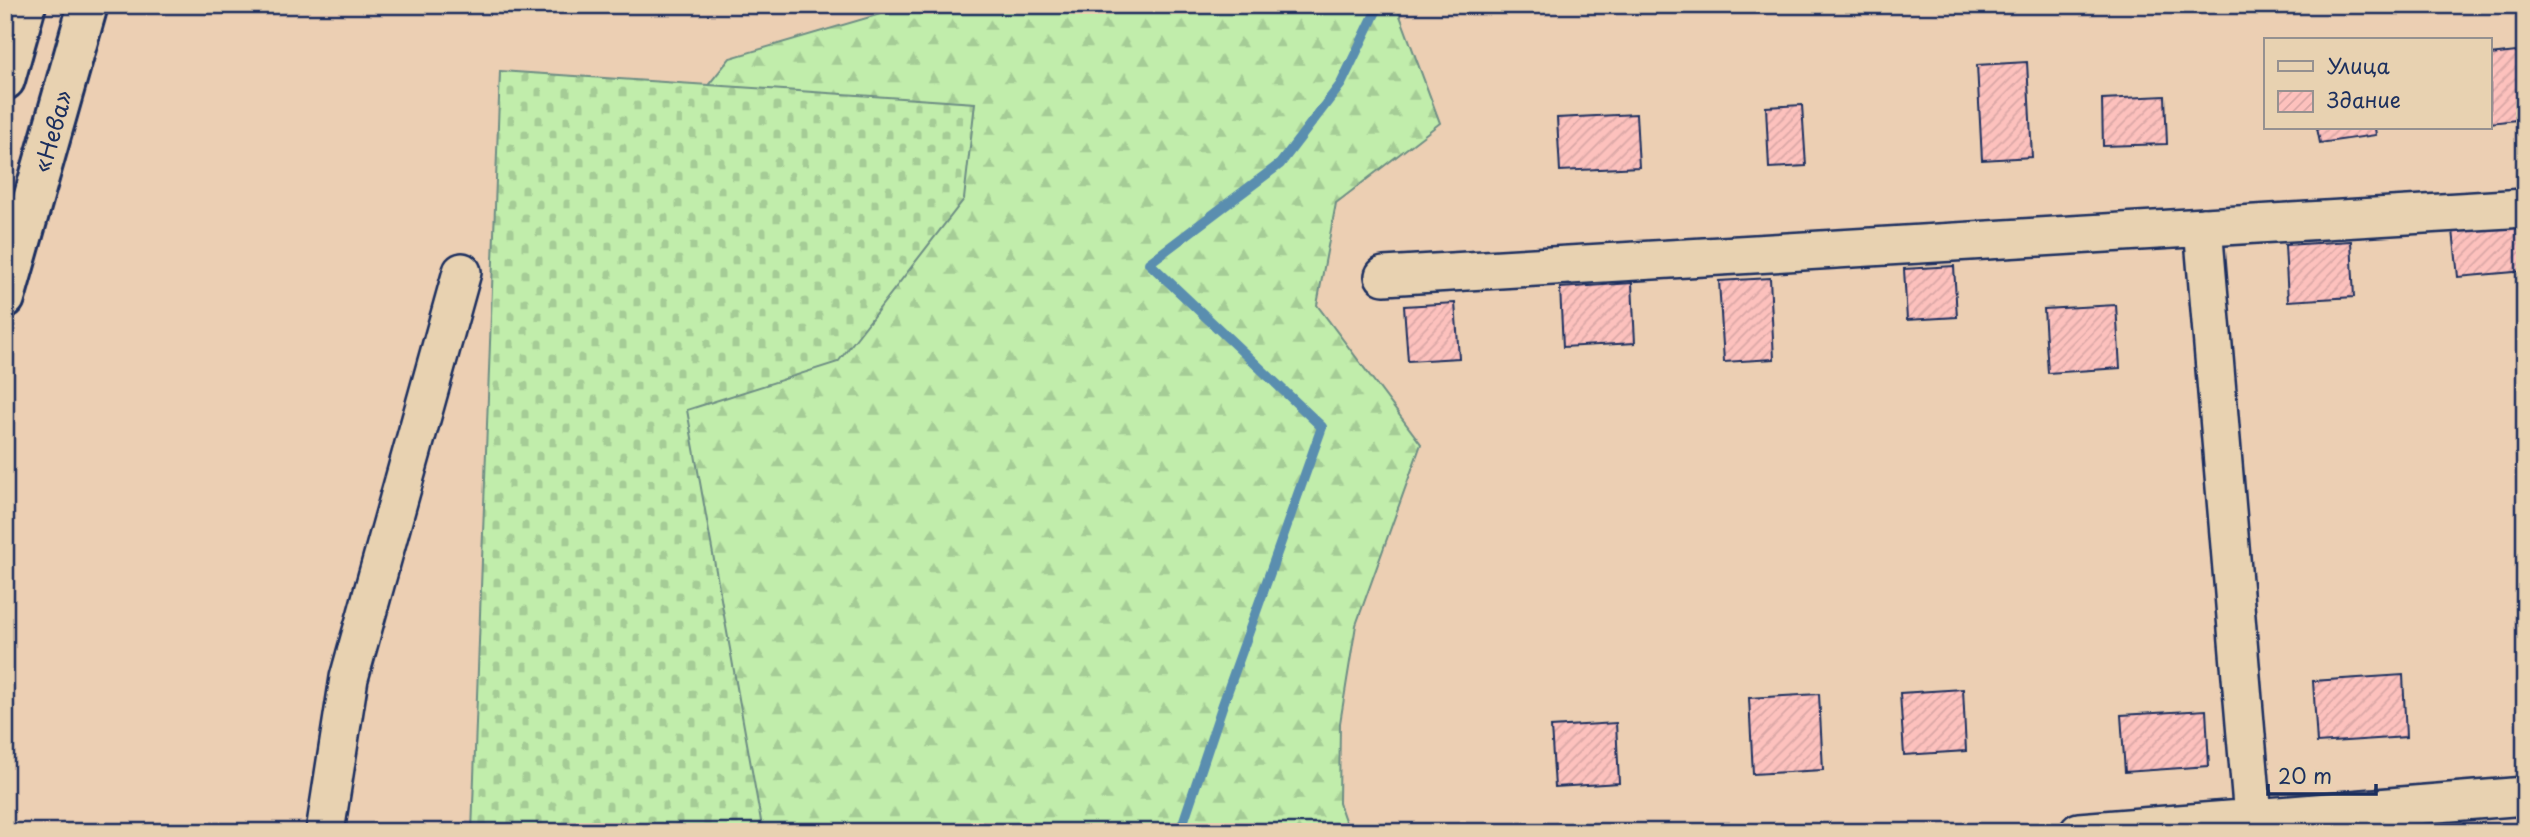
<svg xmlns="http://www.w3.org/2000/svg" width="2530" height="837" font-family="'Playpen Sans',sans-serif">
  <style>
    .forest { fill: url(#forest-firs); stroke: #6e8e84; stroke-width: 2 }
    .cemetery { fill: url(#cemetery-stones); stroke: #6e8e84; stroke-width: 2 }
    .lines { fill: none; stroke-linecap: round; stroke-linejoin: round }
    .stream { stroke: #5a8eaf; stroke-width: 10 }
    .building { fill: url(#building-hatch); stroke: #1b2f5e; stroke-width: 2 }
    .minor-casing { stroke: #1b2f5e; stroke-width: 42 }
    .highway-casing { stroke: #1b2f5e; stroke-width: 44 }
    .minor { stroke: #e8d2b1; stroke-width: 37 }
    .highway { stroke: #e8d2b1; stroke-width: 38 }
    .labels { text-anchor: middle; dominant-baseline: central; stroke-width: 7; stroke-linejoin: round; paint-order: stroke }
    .street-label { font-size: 23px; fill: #1b2f5e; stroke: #e8d2b1 }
  </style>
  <defs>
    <pattern id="forest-firs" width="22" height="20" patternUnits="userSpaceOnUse" patternTransform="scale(1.75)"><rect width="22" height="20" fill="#c1edab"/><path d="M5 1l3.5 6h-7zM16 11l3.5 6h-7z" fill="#a5cc96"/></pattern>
    <pattern id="cemetery-stones" width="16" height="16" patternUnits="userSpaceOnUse" patternTransform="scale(1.75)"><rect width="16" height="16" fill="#c1edab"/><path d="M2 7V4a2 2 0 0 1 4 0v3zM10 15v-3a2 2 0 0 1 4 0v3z" fill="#a5cc96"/></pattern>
    <pattern id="building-hatch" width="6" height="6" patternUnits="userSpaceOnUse" patternTransform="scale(1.75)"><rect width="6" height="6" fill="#fdc1bd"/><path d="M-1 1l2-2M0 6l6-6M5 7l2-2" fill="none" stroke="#d8a6a5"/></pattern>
  </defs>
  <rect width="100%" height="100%" fill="#eccfb3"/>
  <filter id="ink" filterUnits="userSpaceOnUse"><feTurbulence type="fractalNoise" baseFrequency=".0143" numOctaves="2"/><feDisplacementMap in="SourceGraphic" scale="14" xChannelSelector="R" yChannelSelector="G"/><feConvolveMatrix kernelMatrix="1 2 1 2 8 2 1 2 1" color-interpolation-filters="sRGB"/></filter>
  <g filter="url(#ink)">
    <!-- forest -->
    <path class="forest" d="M911,5H1396L1440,123L1336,203L1317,305L1421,444L1356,625L1340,723L1339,803L1349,832H544L635,176L730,58Z"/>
    <!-- cemetery -->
    <path class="cemetery" d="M500,71L975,103L964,199L838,362L687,410L763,832H472Z"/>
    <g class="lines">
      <!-- stream -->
      <path class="stream" d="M1180,832L1222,707L1322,427L1149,263L1280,164L1341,84L1379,5"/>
    </g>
    <!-- building -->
    <path class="building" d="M2525,51V119L2490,123V55Z
      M2027,62L2032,157L1982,160L1977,65Z
      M2165,96L2167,144L2103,146L2102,99Z
      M1802,105L1806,166L1769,168L1766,107Z
      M1636,114L1639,167L1560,171L1557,118Z
      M2317,128H2375L2376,135L2320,143Z
      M2525,223V271L2458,277L2453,230Z
      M2351,241L2354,297L2288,301L2285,245Z
      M1954,266L1957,317L1907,320L1904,269Z
      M1770,278L1774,359L1724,362L1719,281Z
      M1632,283L1635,343L1563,347L1560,288Z
      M1455,303L1459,358L1408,361L1404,306Z
      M2116,305L2120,368L2048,373L2044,309Z
      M2403,675L2406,737L2317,743L2313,681Z
      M1963,689L1966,751L1904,755L1900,693Z
      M1819,694L1823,770L1753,774L1749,698Z
      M2206,710L2209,766L2125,772L2121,715Z
      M1616,723L1619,783L1555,787L1551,727Z"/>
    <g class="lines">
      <!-- minor casing -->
      <g class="minor-casing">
        <path id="minor" d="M2203,227L2253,818
          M1384,276L2525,208
          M325,832L349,678L462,272
          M2079,832L2525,796"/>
      </g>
      <!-- highway casing -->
      <g class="highway-casing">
        <path id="highway" d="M5,80L26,5
          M5,298L88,5"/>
      </g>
      <!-- minor -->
      <use href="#minor" class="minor"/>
      <!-- highway -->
      <use href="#highway" class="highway"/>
    </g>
  </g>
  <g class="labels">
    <!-- street labels -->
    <g class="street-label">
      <text transform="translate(52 131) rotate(-74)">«Нева»</text>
    </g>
  </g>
  <!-- margin -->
  <rect width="2530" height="837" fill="none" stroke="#e8d2b1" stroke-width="28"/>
  <rect x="14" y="14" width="2502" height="809" fill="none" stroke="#1b2f5e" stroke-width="2.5" filter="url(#ink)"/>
  <!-- legend -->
  <rect x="2264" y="38" width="228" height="91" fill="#e8d2b1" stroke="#969190" stroke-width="2"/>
  <rect x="2278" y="61" width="35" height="10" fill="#e8d2b1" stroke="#969190" stroke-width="2"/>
  <text x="2327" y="74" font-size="21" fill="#1b2f5e">Улица</text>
  <rect x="2278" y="91" width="35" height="21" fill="url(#building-hatch)" stroke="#969190" stroke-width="2"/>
  <text x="2327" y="108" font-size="21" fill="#1b2f5e">Здание</text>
  <!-- scale -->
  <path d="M2268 784v10h108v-10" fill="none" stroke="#1b2f5e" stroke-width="3.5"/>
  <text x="2278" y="784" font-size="21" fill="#1b2f5e" stroke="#e8d2b1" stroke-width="5" paint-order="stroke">20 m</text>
</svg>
